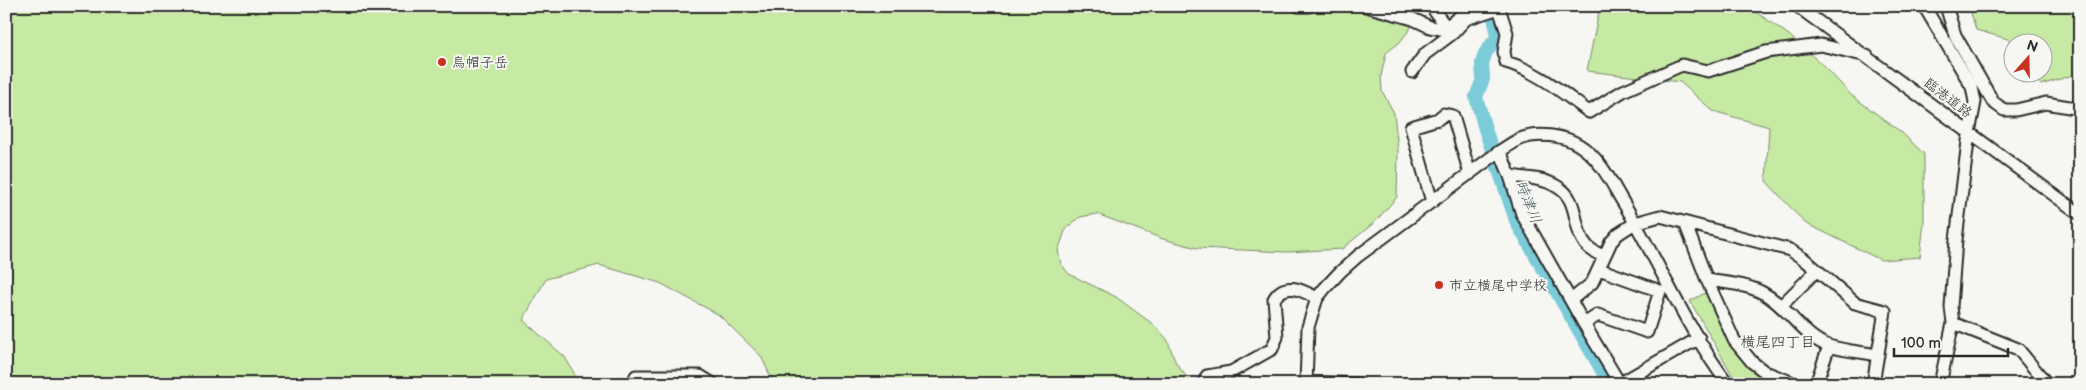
<svg xmlns="http://www.w3.org/2000/svg" width="2086" height="390" font-family="'Balsamiq Sans','Klee One',sans-serif">
  <style>
    .green { fill: #c6eaa4; stroke: #788a68 }
    .lines { fill: none; stroke-linecap: round; stroke-linejoin: round }
    .river { stroke: #7ccbd8; stroke-width: 14 }
    .minor-casing { stroke: #2b2b2b; stroke-width: 15 }
    .minor { stroke: #f6f6f2; stroke-width: 11 }
    .poi-dot { fill: #c8321e; stroke: #f6f6f2; stroke-width: 2 }
    .labels { text-anchor: middle; dominant-baseline: central; stroke-width: 4; stroke-linejoin: round; paint-order: stroke }
    .poi-label { font-size: 14px; fill: #2b2b2b; stroke: #f6f6f2; text-anchor: start }
    .street-label { font-size: 14px; fill: #2b2b2b; stroke: #f6f6f2 }
    .water-label { font-size: 15px; font-style: italic; fill: #435b5f; stroke: #f6f6f2 }
    .neighbourhood-label { font-size: 15px; fill: #2b2b2b; stroke: #f6f6f2 }
  </style>
  <rect width="100%" height="100%" fill="#f6f6f2"/>
  <filter id="ink" filterUnits="userSpaceOnUse"><feTurbulence type="fractalNoise" baseFrequency=".02" numOctaves="2"/><feDisplacementMap in="SourceGraphic" scale="10" xChannelSelector="R" yChannelSelector="G"/><feConvolveMatrix kernelMatrix="1 2 1 2 8 2 1 2 1" color-interpolation-filters="sRGB"/></filter>
  <g filter="url(#ink)">
    <!-- green -->
    <path class="green" d="M6,6H1416L1417,13L1410,29L1399,43L1386,53L1381,76L1382,91L1394,113L1398,150L1397,197L1375,222L1342,249L1287,252L1197,248L1163,239L1097,214L1080,217L1066,228L1058,251L1061,264L1069,274L1116,297L1154,325L1167,339L1176,363L1192,384H774L761,356L719,315L660,283L599,265L546,279L523,320L565,357L580,384H6Z
      M1600,6H1747L1789,35L1828,70L1851,95L1901,132L1924,154V222L1920,257L1881,260L1805,223L1766,181L1769,127L1713,111L1680,82L1587,71Z
      M1969,6H2080V86L2073,75L2041,85L2032,73L2044,72V42H2014L2013,47L2008,39L1976,30Z
      M1707,292C1724,328 1739,371 1780,384H1753L1747,380L1737,383L1690,301Z"/>
    <g class="lines">
      <!-- river -->
      <path class="river" d="M1494,19L1497,30L1496,39L1486,52L1482,63L1483,79L1476,97L1485,129L1517,223L1610,384"/>
      <!-- minor casing -->
      <g class="minor-casing">
        <path id="minor" d="M1298,6H1309
          M1366,6L1413,19L1430,27L1441,29L1446,27
          M1431,6L1446,27L1468,10L1484,9
          M1797,6L2080,214
          M1924,6L1972,87L1975,102L1969,133L1956,240L1951,307L1953,323L1940,384
          M1946,6L1955,35L1993,102L2004,110H2016L2046,103L2075,108L2080,112
          M1412,72L1425,54L1453,33L1466,19L1499,8L1507,33L1504,52L1506,62C1537,71 1563,93 1589,112L1623,91L1682,65L1708,71L1766,52L1821,45L1867,56
          M1500,151L1510,176L1522,214L1584,324L1620,384
          M1510,176C1525,178 1543,178 1556,186C1581,199 1571,228 1587,246C1592,251 1598,254 1604,256
          M1432,202L1411,127L1438,119L1444,114L1453,116L1470,174
          M1685,223L1707,280L1734,340L1752,362L1765,372L1796,384
          M1707,280C1726,283 1746,284 1763,293C1788,306 1802,337 1829,346C1844,351 1862,352 1878,355
          M1571,300L1592,283L1611,242L1618,234L1635,223L1660,216L1790,250L1804,259L1855,303L1885,311L1873,384
          M1781,306L1817,270
          M1953,323L2018,349L2047,384
          M1584,324L1598,315L1647,332L1660,291L1599,269
          M1306,382L1360,384
          M632,384L636,376H700L713,384
          M1203,384L1207,376L1231,372L1272,349L1277,337L1274,299C1285,280 1303,291 1317,298
          M1306,384L1308,327L1317,298L1325,288L1340,272L1358,256L1500,151C1507,147 1513,142 1520,139C1537,132 1564,135 1579,145C1600,158 1611,182 1623,202C1659,262 1686,328 1728,384
          M1619,384L1699,338
          M1816,384L1829,346"/>
      </g>
      <!-- minor -->
      <use href="#minor" class="minor"/>
    </g>
  </g>
  <!-- markers -->
  <g class="poi-dot">
    <circle cx="442" cy="62" r="5"/>
    <circle cx="1439" cy="285" r="5"/>
  </g>
  <g class="labels">
    <!-- poi labels -->
    <g class="poi-label">
      <text x="452" y="62">烏帽子岳</text>
      <text x="1449" y="285">市立横尾中学校</text>
    </g>
    <!-- street labels -->
    <g class="street-label">
      <text transform="translate(1948 98) rotate(37)">臨港道路</text>
    </g>
    <!-- water labels -->
    <g class="water-label">
      <text transform="translate(1528 202) rotate(68)">時津川</text>
    </g>
    <!-- neighbourhood labels -->
    <g class="neighbourhood-label">
      <text x="1778" y="342">横尾四丁目</text>
    </g>
  </g>
  <!-- margin -->
  <rect width="2086" height="390" fill="none" stroke="#f6f6f2" stroke-width="25"/>
  <rect x="12" y="12" width="2061" height="365" fill="none" stroke="#2b2b2b" stroke-width="2" filter="url(#ink)"/>
  <!-- north arrow -->
  <g transform="translate(2028 58) rotate(20)"><circle r="24" fill="#f6f6f2" stroke="#a5a5a2"/>
  <path d="M0-4L9 19L0 12L-9 19Z" fill="#c8321e"/>
  <text y="-8" font-size="14" font-weight="bold" text-anchor="middle" fill="#2b2b2b">N</text>
  </g>
  <!-- scale -->
  <path d="M1894 348v8h114v-8" fill="none" stroke="#2b2b2b" stroke-width="2.5"/>
  <text x="1901" y="348" font-size="15" fill="#2b2b2b" stroke="#f6f6f2" stroke-width="4" paint-order="stroke">100 m</text>
</svg>
